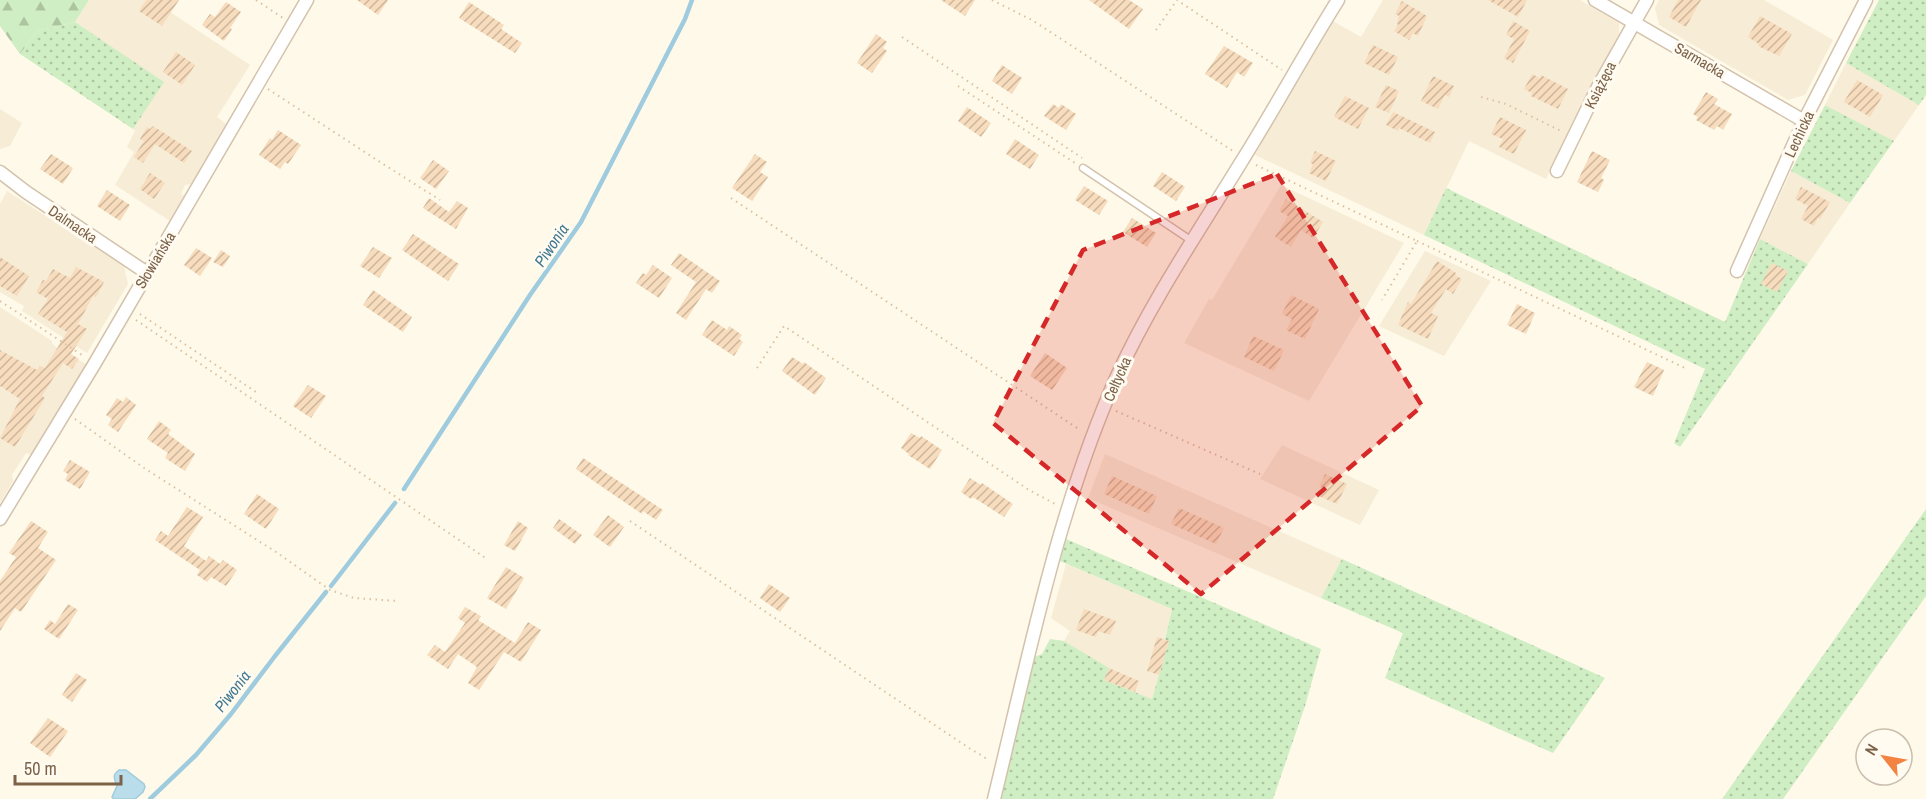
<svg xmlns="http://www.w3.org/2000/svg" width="1926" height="799" font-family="'Archivo Narrow',sans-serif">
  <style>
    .residential { fill: #f7ecd6 }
    .grass { fill: url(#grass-dots) }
    .forest { fill: url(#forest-firs) }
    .water { fill: #baddeb; stroke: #9fcbde; stroke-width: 1.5 }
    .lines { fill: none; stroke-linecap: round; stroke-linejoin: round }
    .stream { stroke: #9fcbde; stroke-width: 4.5 }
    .building { fill: url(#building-hatch) }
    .service-casing { stroke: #d3c2ac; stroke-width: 9 }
    .minor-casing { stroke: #d3c2ac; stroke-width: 15 }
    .path { stroke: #dcc09f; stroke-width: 2; stroke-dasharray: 1.5 4.5; stroke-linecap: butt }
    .service { stroke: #fff; stroke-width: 6 }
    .minor { stroke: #fff; stroke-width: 12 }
    .marked { fill: #d62828; fill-opacity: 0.2; stroke: #d62828; stroke-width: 4.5; stroke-dasharray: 12 8; stroke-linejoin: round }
    .labels { text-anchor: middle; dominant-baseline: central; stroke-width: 6; stroke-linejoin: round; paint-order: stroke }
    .street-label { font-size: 15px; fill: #7c6249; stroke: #fffbf1 }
    .water-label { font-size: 16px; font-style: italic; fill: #407891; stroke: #fffbf1 }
  </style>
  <defs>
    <pattern id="grass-dots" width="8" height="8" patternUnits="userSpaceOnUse" patternTransform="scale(1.5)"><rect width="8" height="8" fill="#cfeec4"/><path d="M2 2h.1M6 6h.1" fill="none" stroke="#adc4a1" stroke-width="1.8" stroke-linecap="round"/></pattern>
    <pattern id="forest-firs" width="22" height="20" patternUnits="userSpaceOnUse" patternTransform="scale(1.5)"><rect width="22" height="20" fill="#cfeec4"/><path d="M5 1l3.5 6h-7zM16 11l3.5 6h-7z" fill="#adc4a1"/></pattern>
    <pattern id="building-hatch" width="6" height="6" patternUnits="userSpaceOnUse" patternTransform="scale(1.5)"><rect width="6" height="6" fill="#f7dcbd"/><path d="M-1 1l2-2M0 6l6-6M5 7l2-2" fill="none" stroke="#cdb69c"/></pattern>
  </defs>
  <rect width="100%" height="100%" fill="#fef9e8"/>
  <!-- residential -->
  <path class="residential" d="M89,0H152L250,65L217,117L226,124L192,184L185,185L181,194L185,196L170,221L115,185L134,152L127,147L135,131L133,129L163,82L75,22Z
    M1383,0H1580L1619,23V34L1546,179L1469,141L1424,235L1255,155L1331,20L1361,37Z
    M1659,0H1764L1833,40L1805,95L1788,100L1659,25L1655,8Z
    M1846,63L1919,105L1894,141L1825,105Z
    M0,109L22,123L10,146L0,149Z
    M1791,171L1850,203L1808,264L1760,239Z
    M1281,185L1404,243L1309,401L1184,343L1209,299L1212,300Z
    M7,191L124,266L128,284L87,353L22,311L24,306L0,292V204Z
    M1425,251L1491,281L1444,356L1379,326Z
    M0,307L52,341V343L57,348L86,364L32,455L26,453L12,475L13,481L0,503Z
    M1282,445L1379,490L1360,525L1260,479Z
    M1105,454L1342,559L1321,598L1088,498Z
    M1066,564L1172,609L1165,639L1169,641L1152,699L1104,680L1108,668L1064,641L1070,631L1051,618Z"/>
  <!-- grass -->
  <path class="grass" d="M1879,0H1926V95L1919,105L1846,63Z
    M75,22L164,82L133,129L20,54L37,31Z
    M1825,105L1894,141L1850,203L1791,171Z
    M1446,188L1725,322L1760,239L1808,264L1680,447L1674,443L1705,369L1424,235Z
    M1926,509V596L1783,799H1722Z
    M1066,539L1321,649L1305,706L1273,799H1001L1034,657L1042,654L1050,639L1064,641L1109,668L1104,680L1152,699L1169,641L1165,640L1172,609L1060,561Z
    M1342,559L1605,678L1553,753L1385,678L1403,633L1321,598Z"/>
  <!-- forest -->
  <path class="forest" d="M0,0H89L75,22L37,31L20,54L0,26Z"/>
  <!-- water -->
  <path class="water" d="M119,770H126L144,784L145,787L143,792L135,799H114L112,797L117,786C114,778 112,775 119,770Z"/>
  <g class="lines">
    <!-- stream -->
    <path class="stream" d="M404,489L530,295L581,222L685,19L692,0
      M331,586L395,503
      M150,799L196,755L231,714L275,656L326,592"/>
  </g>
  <!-- building -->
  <path class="building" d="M146,0H179L162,26L139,11Z
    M357,0H388L378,15Z
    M941,0H975L965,16Z
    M1089,0H1129L1143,9L1129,29Z
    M1488,0H1527L1518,17Z
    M1678,0H1701L1686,27L1669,17Z
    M1402,1L1427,16L1418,36L1413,33L1409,40L1394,31L1398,25L1397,23L1399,16L1395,14Z
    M226,2L241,12L230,28L232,29L224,41L202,25L210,14L215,17Z
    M469,2L504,25L501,29L522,43L515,53L459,18Z
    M1760,16L1792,34L1779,56L1758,46L1759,44L1748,37Z
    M1513,21L1530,31L1513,63L1504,58L1514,39L1506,35Z
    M876,34L887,42L883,48L887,51L872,73L857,63Z
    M1373,45L1398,57L1389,75L1364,63Z
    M1224,46L1253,63L1244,77L1237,72L1227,88L1205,74Z
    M176,52L195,65L182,85L163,72Z
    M1002,65L1022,78L1012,94L992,81Z
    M1532,74L1540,78L1541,75L1568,89L1558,109L1531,96L1532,93L1524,89Z
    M1433,76L1454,86L1449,97L1445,95L1438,109L1421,101Z
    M1857,80L1883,95L1870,117L1844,102Z
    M1386,85L1399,91L1389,113L1375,107Z
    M1706,92L1718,99L1714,104L1732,114L1723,130L1717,126L1714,130L1696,120L1698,117L1693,114Z
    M1345,96L1369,108L1358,129L1334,117Z
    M1053,104L1059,108L1061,104L1076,114L1066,130L1044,116Z
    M967,107L991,123L981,137L958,121Z
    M1393,112L1435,132L1430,143L1399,128L1398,131L1386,125Z
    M1500,117L1526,130L1514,154L1499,147L1503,139L1491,134Z
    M153,126L192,151L184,163L155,144L143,163L134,157L144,141L140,139L147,127L150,129Z
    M278,130L301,145L288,164L285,162L280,169L259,155L270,138L272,140Z
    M1015,139L1039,155L1030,169L1006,154Z
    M1315,151L1336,161L1326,181L1309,173L1313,164L1310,163Z
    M1592,151L1610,160L1601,178L1604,180L1598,192L1577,182Z
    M51,154L73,168L63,184L40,169Z
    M755,154L767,162L760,172L768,177L752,201L732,188Z
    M433,160L449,171L436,189L420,178Z
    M1162,172L1185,187L1176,201L1153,186Z
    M150,173L165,183L154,199L140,189Z
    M1084,186L1108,201L1099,215L1075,200Z
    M1801,187L1830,202L1820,219L1818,218L1814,226L1801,219L1808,206L1795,199Z
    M107,190L130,205L120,221L97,206Z
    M429,198L449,212L457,201L468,208L456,229L423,208Z
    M1286,199L1323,222L1313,238L1301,230L1291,247L1275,237L1288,216L1279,211Z
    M1132,218L1156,233L1147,247L1123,232Z
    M413,234L459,264L448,281L402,250Z
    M373,247L392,258L379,278L360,266Z
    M196,248L212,258L200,276L184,265Z
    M221,250L230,256L223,267L213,262Z
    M679,253L720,281L712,293L706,289L686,320L676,313L696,282L671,265Z
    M0,257L29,276L17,296L0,286Z
    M1437,261L1456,273L1455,275L1462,279L1453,294L1446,289L1431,313L1438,316L1428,339L1398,325L1408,302L1411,304Z
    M1772,263L1788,271L1777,292L1761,284Z
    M653,265L672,278L659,298L636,283L643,273L646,275Z
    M76,267L104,282L96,297L93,296L78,324L87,329L71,354L79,359L72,369L63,363L42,396L45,398L15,447L0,438L20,399L0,386V350L37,370L40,366L45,368L67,332L38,314L48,299L36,292L43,280L46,281L53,269L70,278Z
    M373,290L412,317L403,332L363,305Z
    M1291,295L1319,309L1305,339L1286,330L1292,319L1282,314Z
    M1517,304L1535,313L1526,334L1507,325Z
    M712,320L727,330L729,326L742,335L739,339L743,342L734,356L702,335Z
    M1253,336L1284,350L1274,371L1244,357Z
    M1045,353L1067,368L1052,390L1030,376Z
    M792,357L803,364L804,362L826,378L815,395L782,371Z
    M1647,362L1664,370L1653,396L1634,387Z
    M308,385L326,396L311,418L293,406Z
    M126,397L136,405L118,432L108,425L112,419L106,415L117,398L123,402Z
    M159,421L171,430L168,434L195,454L185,471L165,458L168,453L147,439Z
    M911,433L920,438L921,436L942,450L930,469L908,455L909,454L901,448Z
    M583,458L663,510L656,520L643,511L642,514L576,469Z
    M70,460L90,472L80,489L65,480L68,474L63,471Z
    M1325,474L1347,484L1337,504L1319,496L1322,488L1319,486Z
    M1112,476L1157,496L1149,514L1104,494Z
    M970,478L981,485L982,483L1013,504L1004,517L973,497L971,499L961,492Z
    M257,494L279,509L266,529L244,514Z
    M187,507L203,517L184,546L206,561L209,556L220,564L223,560L237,570L226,586L211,577L207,582L197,575L200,570L155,540L161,531L168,536Z
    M1179,508L1224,528L1216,544L1171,524Z
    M608,515L624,527L610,547L593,535Z
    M559,519L582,535L575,544L553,528Z
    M31,521L48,532L38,548L56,560L21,612L15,608L0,631V581L16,557L9,553Z
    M518,521L528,528L515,551L504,545Z
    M506,567L524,578L506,609L487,598Z
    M769,584L790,598L780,612L760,598Z
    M68,604L78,610L59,639L44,629L50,620L55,624Z
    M465,607L481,616L478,620L515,643L528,622L541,630L521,662L504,652L479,690L468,683L477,667L458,654L448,669L427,655L435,645L445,652L465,623L458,618Z
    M1084,609L1116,621L1110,635L1098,631L1096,637L1076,630Z
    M1157,637L1169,641L1159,675L1147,671Z
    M1109,668L1139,681L1135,692L1104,680Z
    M76,673L87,680L72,702L62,695Z
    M48,718L68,731L50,757L30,743Z"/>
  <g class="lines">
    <!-- service casing -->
    <g class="service-casing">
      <path id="service" d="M1083,168L1192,241"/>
    </g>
    <!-- minor casing -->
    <g class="minor-casing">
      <path id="minor" d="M1595,0L1804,121
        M1557,171L1598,87L1647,0
        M0,172L26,192L147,273
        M1737,271L1804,121L1866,0
        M0,519L95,363L307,0
        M994,799C1029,656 1057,511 1117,376C1151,302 1197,234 1240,164C1274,110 1304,54 1338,0"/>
    </g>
    <!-- path -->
    <path class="path" d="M256,0L283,18
      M992,0L1032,20L1233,151
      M1156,30L1177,0L1282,70
      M902,37L1082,158
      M958,86L1075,163
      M268,89L380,162L440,200
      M1481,97L1506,104L1563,132
      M1256,165L1417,241L1382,300
      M731,198L1080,430
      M1417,241L1685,368
      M0,301L85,357
      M140,314L256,392
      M136,320L487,559
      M757,368L784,326L1029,490L1057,505
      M1116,411L1260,474
      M75,419L144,468L276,552L330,590L354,598L397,601
      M630,521L969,748L989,760"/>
    <!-- service -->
    <use href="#service" class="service"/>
    <!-- minor -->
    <use href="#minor" class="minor"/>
  </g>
  <!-- marked area -->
  <path class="marked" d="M1277,174L1422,406L1201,594L993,423L1083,250Z"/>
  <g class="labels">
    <!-- street labels -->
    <g class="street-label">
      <text transform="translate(1700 60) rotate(30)">Sarmacka</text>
      <text transform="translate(1600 85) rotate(-63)">Książęca</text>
      <text transform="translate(1799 134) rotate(-65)">Lechicka</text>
      <text transform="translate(73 224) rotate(34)">Dalmacka</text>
      <text transform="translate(155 260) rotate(-59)">Słowiańska</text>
      <text transform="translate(1117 379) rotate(-66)">Celtycka</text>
    </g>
    <!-- water labels -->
    <g class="water-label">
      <text transform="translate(551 245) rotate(-56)">Piwonia</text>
      <text transform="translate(232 691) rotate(-52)">Piwonia</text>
    </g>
  </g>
  <!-- north arrow -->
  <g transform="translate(1884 757) rotate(301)"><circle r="28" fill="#fffbf1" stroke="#cbbeae" stroke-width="1.5"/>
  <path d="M0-4.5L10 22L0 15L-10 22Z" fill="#f38343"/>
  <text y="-9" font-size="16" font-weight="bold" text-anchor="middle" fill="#7c6249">N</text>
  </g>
  <!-- scale -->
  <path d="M15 775v9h106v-9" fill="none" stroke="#7c6249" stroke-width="3"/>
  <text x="24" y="775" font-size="18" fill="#7c6249" stroke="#fffbf1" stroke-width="4.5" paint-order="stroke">50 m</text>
</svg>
